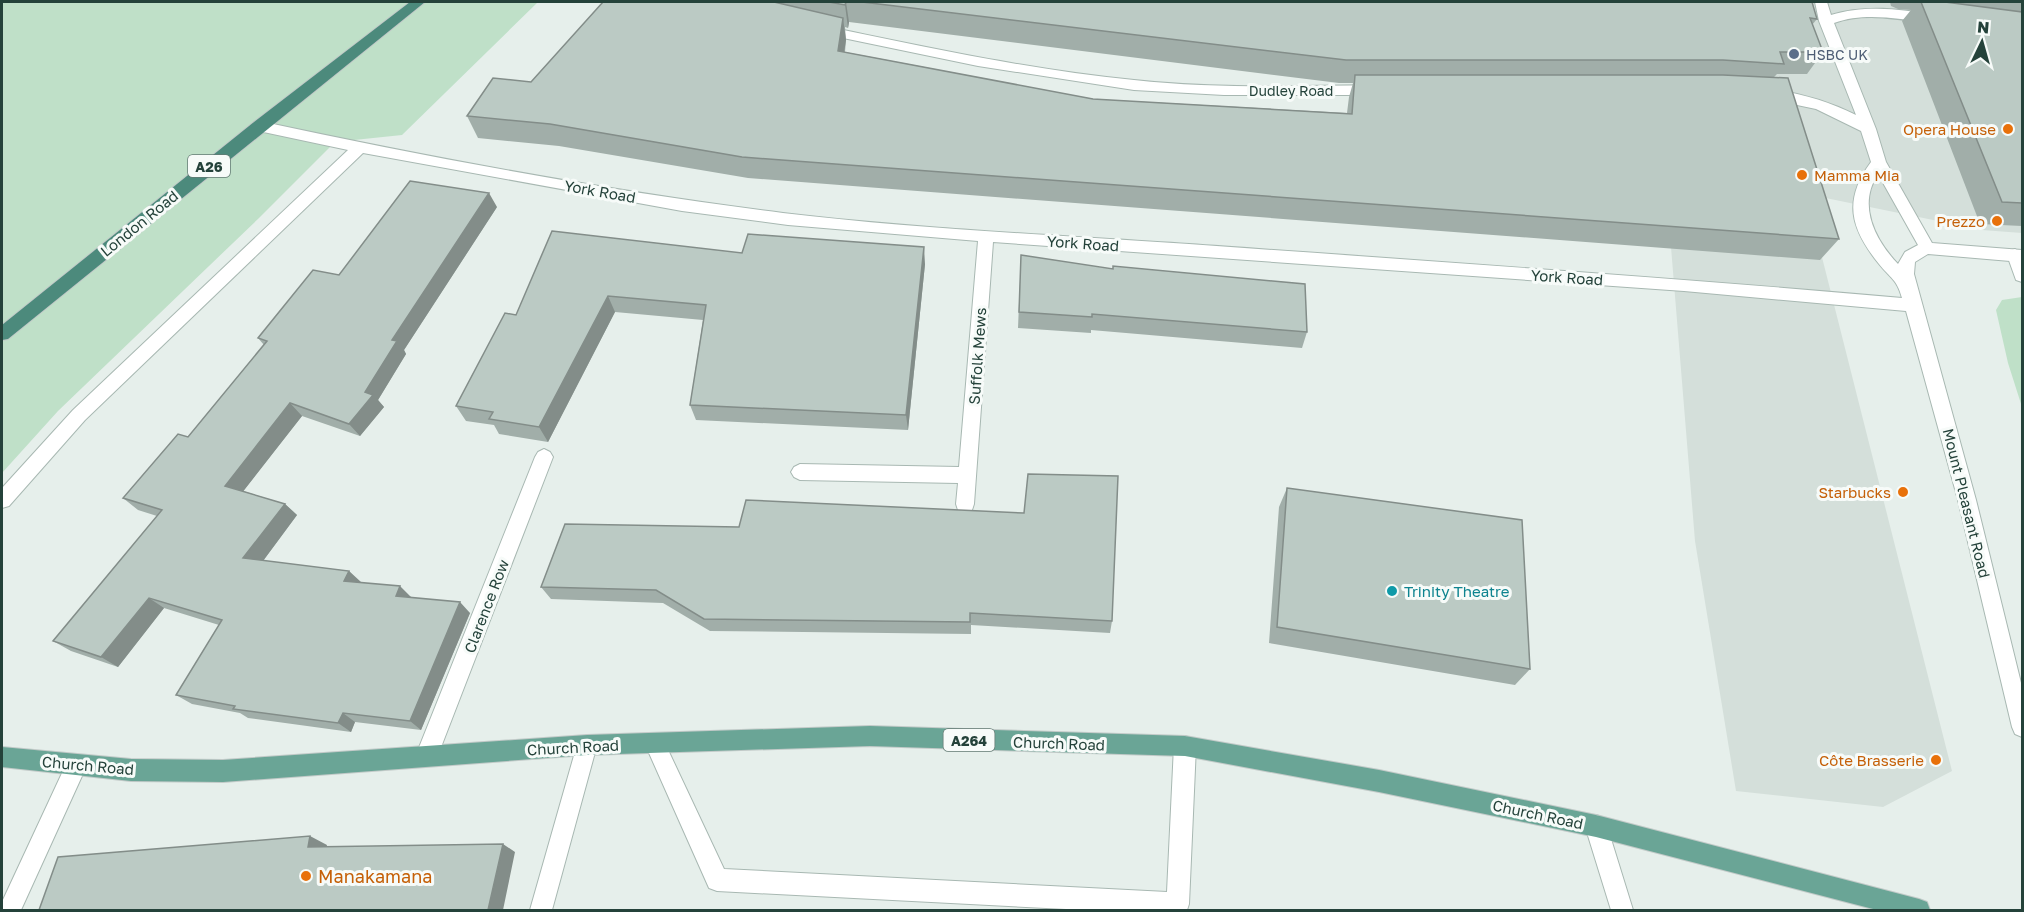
<svg xmlns="http://www.w3.org/2000/svg" width="2024" height="912" font-family="'Golos Text',sans-serif">
  <style>
    .built { fill: #d4dfda }
    .green { fill: #bfe0c8 }
    .lines { fill: none; stroke-linecap: round; stroke-linejoin: round }
    .service-casing { stroke: #a8b8b2; stroke-width: 2 }
    .pedestrian-casing { stroke: #a8b8b2; stroke-width: 2 }
    .minor-casing { stroke: #a8b8b2; stroke-width: 2 }
    .primary-casing { stroke: #c2cac8; stroke-width: 2 }
    .trunk-casing { stroke: #c2cac8; stroke-width: 2 }
    .service { fill: #fff; fill-rule: evenodd }
    .pedestrian { fill: #fff; fill-rule: evenodd }
    .minor { fill: #fff; fill-rule: evenodd }
    .primary { fill: #6aa596; fill-rule: evenodd }
    .trunk { fill: #4c8a7c; fill-rule: evenodd }
    .wall { fill: #a1aea9; fill-rule: evenodd }
    .shaded-wall { fill: #838d89 }
    .building { fill: #bbcac4; stroke: #838d89; stroke-width: 1.5 }
    .service-dot { fill: #5c6f8a; stroke: #f7fbf9; stroke-width: 2 }
    .food-dot { fill: #e8710a; stroke: #f7fbf9; stroke-width: 2 }
    .culture-dot { fill: #0f9aa8; stroke: #f7fbf9; stroke-width: 2 }
    .labels { text-anchor: middle; dominant-baseline: central; stroke-width: 6; stroke-linejoin: round; paint-order: stroke }
    .far-service-label { font-size: 14px; fill: #4e5e75; stroke: #f7fbf9; text-anchor: start }
    .far-street-label { font-size: 14px; fill: #24423a; stroke: #f7fbf9 }
    .shield { fill: #f7fbf9; stroke: #637a73; stroke-width: 1.5 }
    .shield-label { font-size: 14px; font-weight: bold; fill: #24423a }
    .food-label { font-size: 15px; fill: #c56008; stroke: #f7fbf9; text-anchor: end }
    .street-label { font-size: 15px; fill: #24423a; stroke: #f7fbf9 }
    .culture-label { font-size: 15px; fill: #0d838f; stroke: #f7fbf9; text-anchor: start }
    .near-food-label { font-size: 18px; fill: #c56008; stroke: #f7fbf9; text-anchor: start }
  </style>
  <rect width="100%" height="100%" fill="#e6efeb"/>
  <!-- built -->
  <path class="built" d="M1651,2H2022V233L1982,230L1806,194L1952,771L1883,807L1736,791L1695,541Z"/>
  <!-- green -->
  <path class="green" d="M2,2H538L402,135L335,142L259,218L58,411L2,473Z
    M2022,297V407L2008,363L1996,310L2002,300Z"/>
  <g class="lines">
    <!-- service casing -->
    <g class="service-casing">
      <path id="service" d="M655,734L662,737L724,869L1167,892L1174,746L1178,739L1185,736L1192,739L1196,746L1189,904L1187,910H1086L717,891L709,888L645,744L648,737Z
        M76,755L83,758L87,765L21,910H2V902L69,758Z
        M1596,815L1604,818L1607,826L1633,910H1611L1585,826L1588,818Z"/>
    </g>
    <!-- pedestrian casing -->
    <g class="pedestrian-casing">
      <path id="pedestrian" d="M2015,249L2022,254V282L2016,280L2007,255L2009,251Z"/>
    </g>
    <!-- minor casing -->
    <g class="minor-casing">
      <path id="minor" d="M1815,2H1827L1831,15C1863,5 1902,8 1935,16L1937,19L1930,23C1898,19 1865,12 1834,23L1876,129L1886,162L1932,243L2022,250V262L1928,254L1915,262L1914,274L1976,500L2022,687V737L2015,734L2012,727L1958,500L1906,311L1684,291L993,242L974,504L972,510L965,512L958,510L956,504L958,483L800,480L794,477L791,472L794,467L800,464L959,467L978,241L788,225L682,211L363,153L85,420L9,506L2,508V488L73,410L348,150L254,130L252,126L254,122L259,121C432,158 607,191 783,213C918,229 1054,235 1189,244C1427,261 1665,277 1902,298C1897,279 1890,278 1879,264C1850,228 1843,200 1871,162L1861,131L1816,109L1769,99L1762,94L1769,89C1800,93 1828,101 1856,115L1819,21ZM1878,174L1918,245L1905,252L1898,264C1875,240 1857,205 1878,174Z
        M824,26C927,47 1030,70 1134,80C1214,89 1295,86 1376,85L1383,90L1376,95H1224L1134,90L978,66L819,33L817,30L819,27Z
        M544,449L550,452L553,457L438,755L434,762L427,765L420,762L416,755L535,457L538,452Z
        M587,735L594,738L597,745L552,910H530L577,745L580,738Z"/>
    </g>
    <!-- primary casing -->
    <g class="primary-casing">
      <path id="primary" d="M870,726L1185,736L1379,770L1596,815L1919,899L1927,902L1930,910H1877L1596,837L1379,792L1185,756L870,746L587,755L223,782L131,781L2,767V747L131,759L223,760L587,735Z"/>
    </g>
    <!-- trunk casing -->
    <g class="trunk-casing">
      <path id="trunk" d="M410,2H425L8,339L2,340V325L254,122Z"/>
    </g>
    <!-- service -->
    <use href="#service" class="service"/>
    <!-- pedestrian -->
    <use href="#pedestrian" class="pedestrian"/>
    <!-- minor -->
    <use href="#minor" class="minor"/>
    <!-- primary -->
    <use href="#primary" class="primary"/>
    <!-- trunk -->
    <use href="#trunk" class="trunk"/>
  </g>
  <!-- wall -->
  <path class="wall" d="M603,2H1812L1817,19L1812,25L1823,52L1807,74H1777L1774,77L1839,239L1820,260L748,178L559,146L478,138L467,116L531,82ZM849,22L1339,83H1353L1349,97L1347,113L1093,99L845,52L846,40L845,27L848,28Z
    M1890,2H2022V226L1980,224L1902,21L1911,10L1898,9L1891,6Z
    M497,207L404,350L406,354L378,400L384,407L360,436L302,416L243,491L285,504L297,515L263,561L349,571L360,583L470,613L421,730L355,722L351,732L248,718L240,713L192,704L176,695L219,625L164,608L118,667L71,651L53,641L157,516L138,510L123,498L188,437L264,345L258,338L339,275Z
    M742,253L925,264L908,430L696,420L690,405L703,320L615,312L548,442L499,434L494,425L466,421L456,406L516,315Z
    M1021,255L1307,332L1302,348L1091,330V333L1018,328Z
    M1287,488L1530,669L1515,685L1269,643L1279,507Z
    M565,524L1112,621L1110,633L971,625V634L710,631L663,603L551,599L541,587Z"/>
  <!-- shaded-wall -->
  <path class="shaded-wall" d="M846,2L849,22L848,28L845,5Z
    M843,18L846,40L841,73L838,51Z
    M489,193L497,207L404,350L406,354L378,400L384,407L360,436L349,424L365,392L392,340Z
    M924,247L925,264L908,430L906,415Z
    M608,296L615,312L548,442L539,427Z
    M290,403L302,416L238,498L225,486Z
    M285,504L297,515L257,569L243,558Z
    M349,571L361,582L356,592L344,581Z
    M400,586L411,597L407,606L396,596Z
    M149,598L164,608L118,667L101,657Z
    M460,602L470,613L421,730L410,721Z
    M343,713L355,722L351,732L338,723Z
    M310,836L327,845L325,855L308,847Z
    M503,844L515,852L503,910H488Z"/>
  <!-- building -->
  <path class="building" d="M603,2H774L843,18L838,51L1093,99L1352,114L1355,75H1723L1788,78L1839,239L742,157L550,124L467,116L493,78L531,82Z
    M829,2H846L845,5Z
    M862,2H1812L1817,19L1810,18L1823,52H1780L1784,64L1723,60H1346Z
    M1921,2H1945L2022,12V203L2002,202Z
    M410,181L489,193L392,340L397,341L365,392L373,395L349,424L290,403L225,486L285,504L243,558L349,571L344,581L400,586L396,596L460,602L410,721L343,713L338,723L233,709L235,706L176,695L222,620L149,598L101,657L53,641L162,510L123,498L178,434L188,437L267,341L258,338L313,270L339,275Z
    M552,231L742,253L748,234L924,247L906,415L690,405L706,305L608,296L539,427L489,419L493,412L456,406L505,313L516,315Z
    M1021,255L1113,269V266L1305,284L1307,332L1092,314V317L1019,312Z
    M1028,474L1118,476L1112,621L970,613V622L704,619L656,590L541,587L565,524L739,527L746,500L1024,513Z
    M1287,488L1522,520L1530,669L1277,627Z
    M310,836L308,847L503,844L488,910H39L58,857Z"/>
  <!-- markers -->
  <circle class="service-dot" cx="1794" cy="54" r="6"/>
  <g class="food-dot">
    <circle cx="2008" cy="129" r="6"/>
    <circle cx="1802" cy="175" r="6"/>
    <circle cx="1997" cy="221" r="6"/>
    <circle cx="1903" cy="492" r="6"/>
    <circle cx="1936" cy="760" r="6"/>
    <circle cx="306" cy="876" r="6"/>
  </g>
  <circle class="culture-dot" cx="1392" cy="591" r="6"/>
  <g class="labels">
    <!-- far-service labels -->
    <g class="far-service-label">
      <text x="1806" y="54">HSBC UK</text>
    </g>
    <!-- far-street labels -->
    <g class="far-street-label">
      <text x="1291" y="90">Dudley Road</text>
    </g>
    <!-- shield labels -->
    <g class="shield">
      <rect x="188" y="155" width="42" height="22" rx="4.5"/>
      <rect x="943.5" y="729" width="51" height="22" rx="4.5"/>
    </g>
    <g class="shield-label">
      <text x="209" y="166">A26</text>
      <text x="969" y="740">A264</text>
    </g>
    <!-- food labels -->
    <g class="food-label">
      <text x="1996" y="129">Opera House</text>
      <text x="1814" y="175" text-anchor="start">Mamma Mia</text>
      <text x="1985" y="221">Prezzo</text>
      <text x="1891" y="492">Starbucks</text>
      <text x="1924" y="760">Côte Brasserie</text>
    </g>
    <!-- street labels -->
    <g class="street-label">
      <text transform="translate(600 191) rotate(10)">York Road</text>
      <text transform="translate(139 223) rotate(-39)">London Road</text>
      <text transform="translate(1083 243) rotate(4)">York Road</text>
      <text transform="translate(1567 277) rotate(4)">York Road</text>
      <text transform="translate(977 356) rotate(-86)">Suffolk Mews</text>
      <text transform="translate(1967 503) rotate(76)">Mount Pleasant Road</text>
      <text transform="translate(486 606) rotate(-69)">Clarence Row</text>
      <text transform="translate(1059 743) rotate(2)">Church Road</text>
      <text transform="translate(573 747) rotate(-3)">Church Road</text>
      <text transform="translate(88 765) rotate(5)">Church Road</text>
      <text transform="translate(1538 814) rotate(12)">Church Road</text>
    </g>
    <!-- culture labels -->
    <g class="culture-label">
      <text x="1404" y="591">Trinity Theatre</text>
    </g>
    <!-- near-food labels -->
    <g class="near-food-label">
      <text x="318" y="876">Manakamana</text>
    </g>
  </g>
  <!-- border -->
  <rect width="2024" height="912" fill="none" stroke="#24423a" stroke-width="6"/>
  <!-- north arrow -->
  <g transform="translate(1982 42) rotate(5)" stroke="#f7fbf9" stroke-width="4.5" paint-order="stroke">
  <path d="M0-4.5L10 22L0 15L-10 22Z" fill="#24423a"/>
  <text y="-9" font-size="16" font-weight="bold" text-anchor="middle" fill="#24423a">N</text>
  </g>
</svg>
